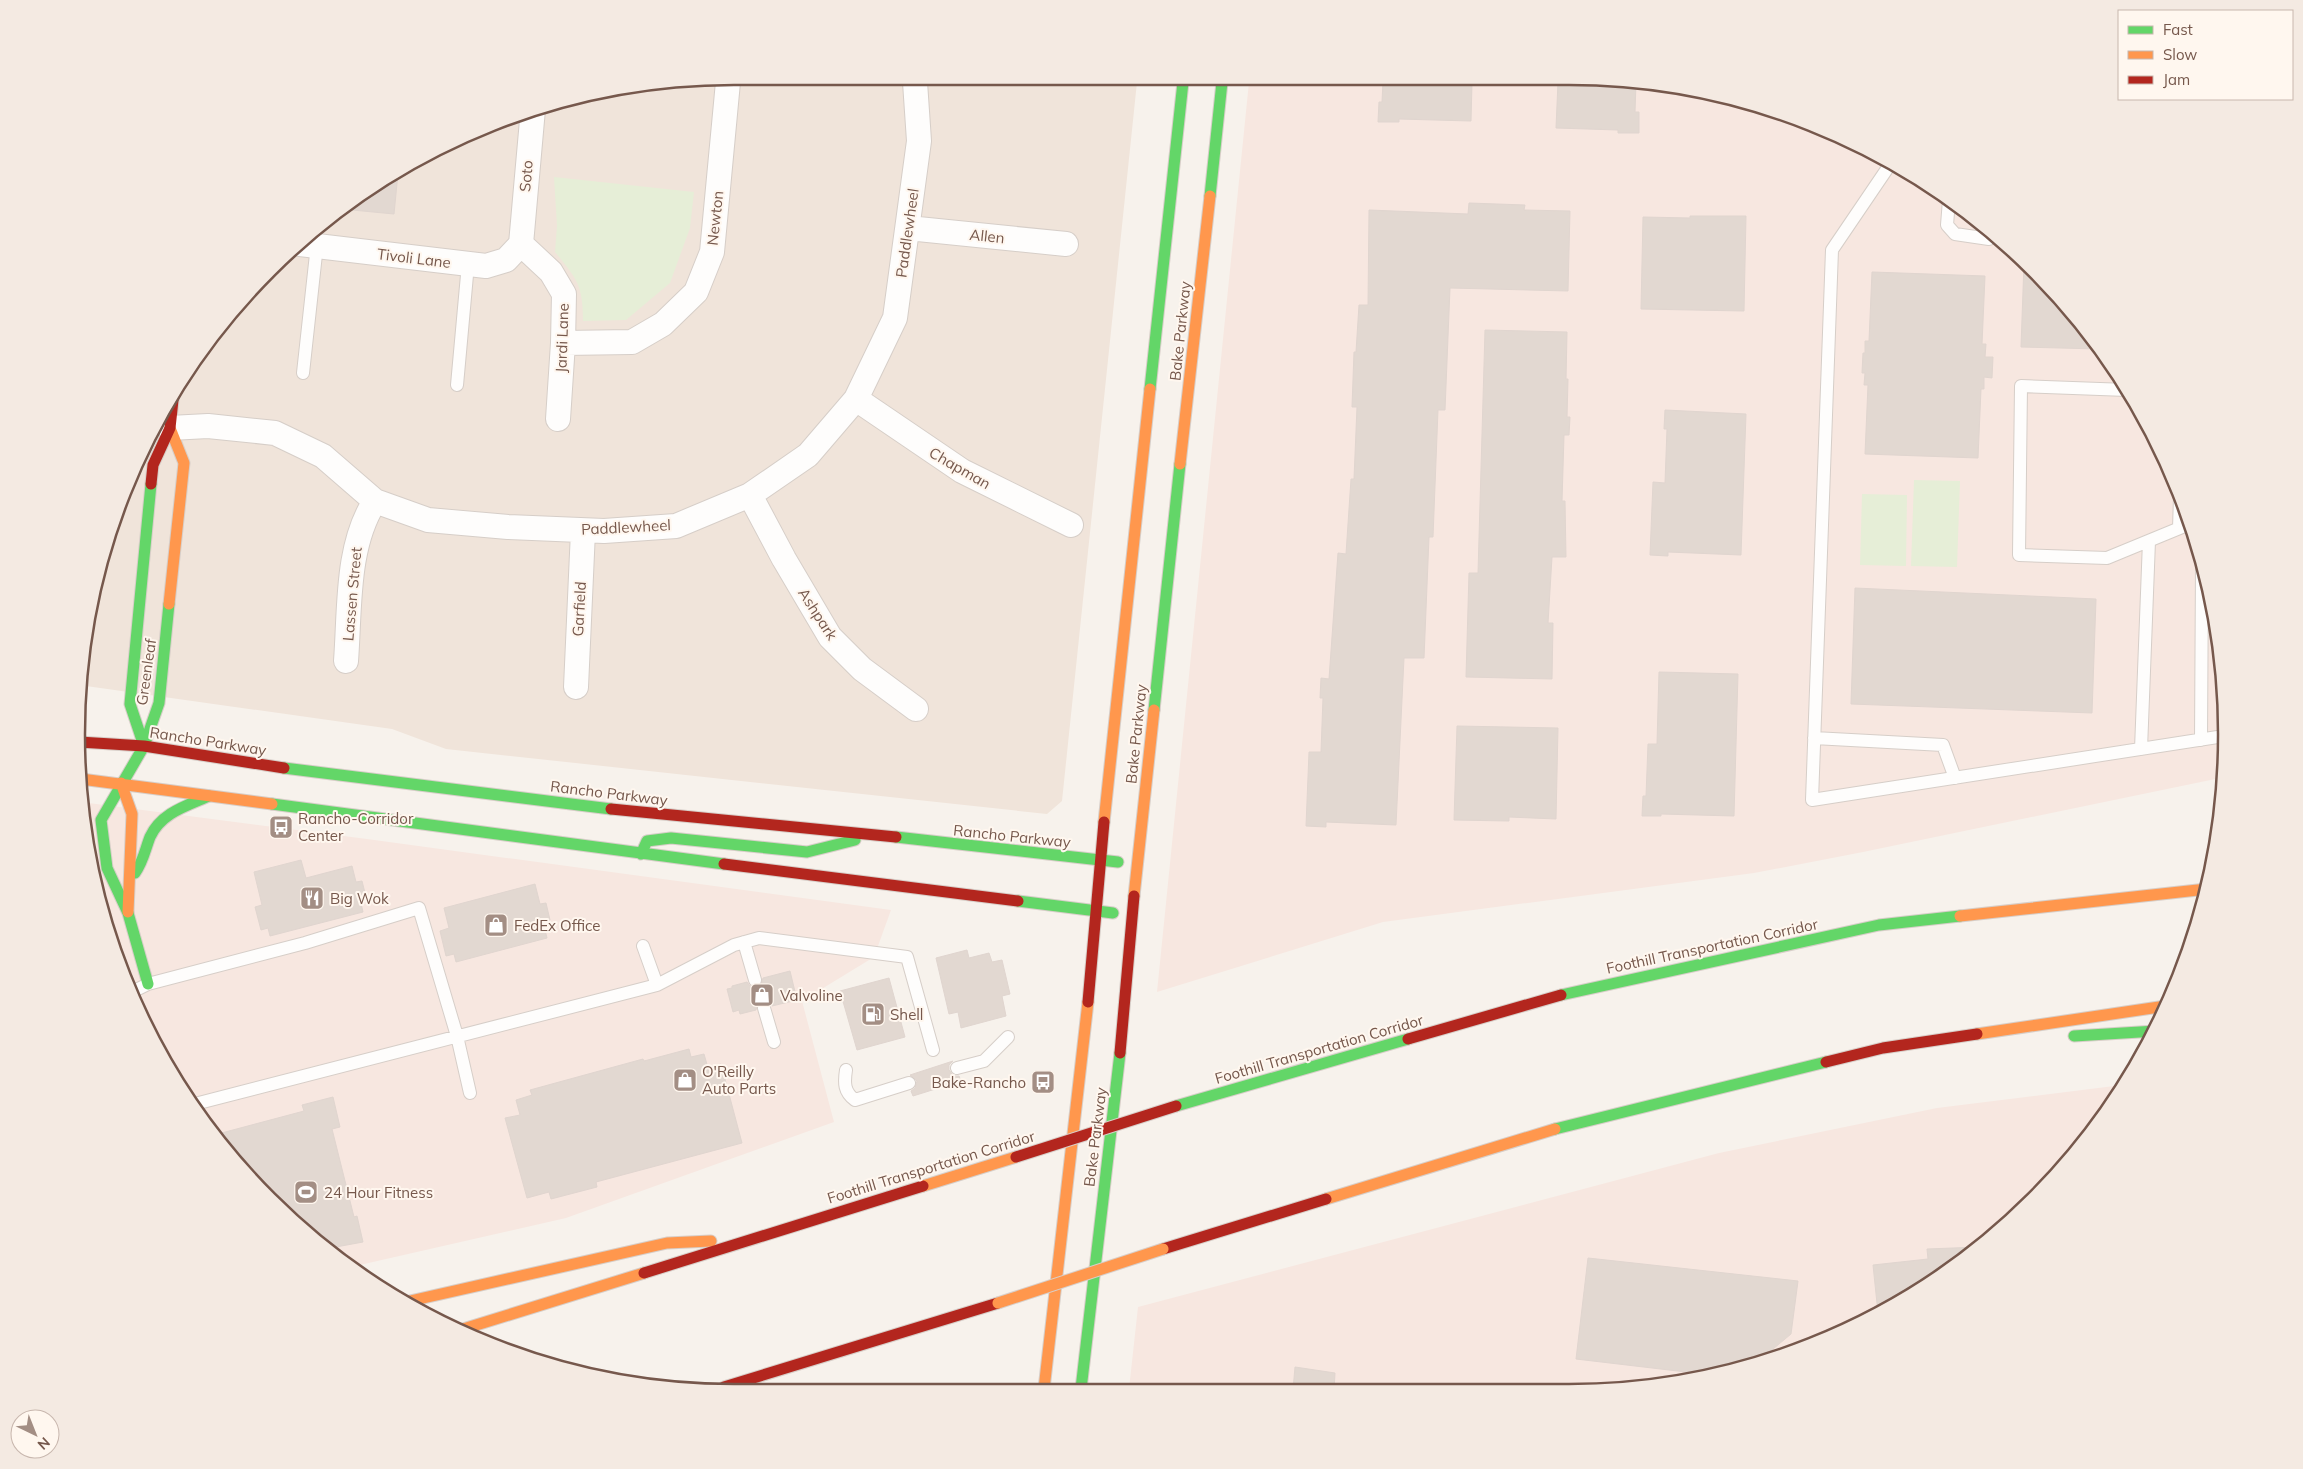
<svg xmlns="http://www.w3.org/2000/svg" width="2303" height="1469" font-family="Mulish,sans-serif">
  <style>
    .residential { fill: #f0e4da }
    .commercial { fill: #f7e7e0 }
    .green { fill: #e6eed7 }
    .building { fill: #e2d8d1; stroke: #e0d5cf }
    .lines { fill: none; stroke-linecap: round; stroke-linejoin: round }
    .lane-casing { stroke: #d6cec8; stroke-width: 14 }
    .street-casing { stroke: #d6cec8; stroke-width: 26 }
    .fast-casing { stroke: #d7cec8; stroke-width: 13 }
    .slow-casing { stroke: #d7cec8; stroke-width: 13 }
    .jam-casing { stroke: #d7cec8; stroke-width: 13 }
    .lane { stroke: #fefdfc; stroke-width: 12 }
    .street { stroke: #fefdfc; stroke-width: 24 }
    .fast { stroke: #63d668; stroke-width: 11 }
    .slow { stroke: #ff974d; stroke-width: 11 }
    .jam { stroke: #b3261e; stroke-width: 11 }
    .slow-bridge-casing { stroke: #d8cfca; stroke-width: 13; stroke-linecap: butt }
    .jam-bridge-casing { stroke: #d8cfca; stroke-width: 13; stroke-linecap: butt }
    .slow-bridge { stroke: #ff974d; stroke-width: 11 }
    .jam-bridge { stroke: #b3261e; stroke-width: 11 }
    .labels { text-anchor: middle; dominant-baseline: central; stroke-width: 4; stroke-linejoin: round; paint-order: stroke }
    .street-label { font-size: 15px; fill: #76584c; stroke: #fff7ef }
    .poi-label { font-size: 15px; fill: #76584c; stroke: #fff7ef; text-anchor: start }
    .rim { fill: none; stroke: #76584c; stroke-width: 2.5 }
  </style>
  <rect width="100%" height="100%" fill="#f7f2ec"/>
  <!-- residential -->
  <path class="residential" d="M648,82H1137L1062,801L1047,814L446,749L392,729L79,685L111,523L164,406L212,334L269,269L369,187L523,111Z"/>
  <!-- commercial -->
  <path class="commercial" d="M1249,82H1654L1821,126L1969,212L2064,301L2139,406L2192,523L2221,649L2225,777L1863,852L1754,873L1383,922L1157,992Z
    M81,802L367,839L891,910L874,957L802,1001L834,1122L566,1218L351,1267L334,1257L240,1169L187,1100L126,987L99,905L82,820Z
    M2122,1085L2091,1135L1969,1257L1860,1325L1739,1370L1612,1391L1129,1389L1138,1307L1719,1153L1937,1108Z"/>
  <!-- green -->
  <path class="green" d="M554,177L694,192L690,228L670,283L626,320L583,321C583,285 577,279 555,252L557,226Z
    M1914,480L1960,481L1957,567L1911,566Z
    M1862,494L1907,495L1906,566L1860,565Z"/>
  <!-- building -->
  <path class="building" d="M1383,82H1472L1471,121L1399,119V122H1378L1379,102H1382Z
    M1558,82H1636L1635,112H1639V133H1618V130L1556,128Z
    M398,173L394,214L342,209L369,187Z
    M1469,203L1525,205L1524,210L1570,211L1568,291L1450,288L1445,410H1438L1433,537H1429L1424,658H1404L1396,825L1326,822V827L1306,826L1309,752H1321L1323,698H1320L1321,678L1329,679L1338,553L1346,554L1351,479H1354L1357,407H1352L1354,352H1356L1359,305H1368L1369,210L1468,214Z
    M1690,216H1746L1744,311L1641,309L1643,217L1690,218Z
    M2024,263L2064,301L2098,349L2021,347Z
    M1872,272L1985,276L1982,344H1986L1985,357H1993L1992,378L1984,377V389H1981L1978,458L1865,454L1868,385H1864L1865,373H1862L1863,353H1865V341H1869Z
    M1485,330L1567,332L1566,379H1568L1567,417H1570L1569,435H1564L1562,501H1565L1566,557H1552L1548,623H1553L1552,679L1466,677L1469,573H1478Z
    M1665,410L1746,414L1741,555L1668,552V556L1650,555L1653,482L1665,483L1667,429H1664Z
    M1855,588L2096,599L2092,713L1851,704Z
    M1659,672L1738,674L1734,816L1661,814V816H1642L1643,796H1646L1648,744H1657Z
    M1457,726L1558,728L1556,819L1509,817V821L1454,820Z
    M301,860L306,878L352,866L356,882L362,881L366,897L360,899L363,912L270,936L268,928L261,930L255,907L262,905L254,872Z
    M535,884L540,904L546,903L550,920L543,922L547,938L456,962L454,954L446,956L440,931L449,928L444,908Z
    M967,950L969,958L989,953L992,962L1002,960L1010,994L1002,996L1006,1016L961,1028L958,1012L949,1014L936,958Z
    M790,971L797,1000L772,1006L769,1002L762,1000L758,1003L756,1010L740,1014L739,1010L733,1012L727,989L732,988V986L747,982L750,986L757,988L761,985L763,978Z
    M889,978L905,1037L857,1050L840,991Z
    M689,1049L691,1057L704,1054L708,1068L721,1064L742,1143L596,1182L597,1187L551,1199L549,1192L527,1198L505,1118L520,1115L516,1100L532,1095L530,1090L643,1059L644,1061Z
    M953,1061L949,1065V1070L954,1076H959L961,1081L913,1096L911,1091L915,1088L917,1081L910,1075Z
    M333,1097L340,1127L332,1129L354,1217L357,1216L363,1242L325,1249L240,1169L214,1135L304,1111L302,1105Z
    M1979,1247L1969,1257L1878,1313L1873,1265L1928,1259L1927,1249Z
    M1588,1258L1798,1281L1791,1334L1755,1364L1739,1370L1691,1378L1686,1372L1576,1359Z
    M1295,1367L1335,1373L1334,1390H1293Z"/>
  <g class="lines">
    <!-- lane casing -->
    <g class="lane-casing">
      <path id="lane" d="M1889,166L1832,250L1812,800L2224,736
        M1949,200L1947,225L1955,234L1989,239L1993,234
        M303,373L317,245
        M457,385L468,264
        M2127,390L2021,386L2019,555L2107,558L2192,523
        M2179,528L2180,497
        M1814,738L1943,745L1955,778
        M2201,740L2202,567
        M2141,749L2149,541
        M744,942L755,980
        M657,985L734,945L759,938L907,957L933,1050
        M130,993L148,984L305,943L419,908L457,1036L470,1093
        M764,1008L774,1042
        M957,1068L984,1061L1008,1037
        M846,1070C844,1083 844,1092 855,1100L909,1083
        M191,1105L657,985L643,946"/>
    </g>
    <!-- street casing -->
    <g class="street-casing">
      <path id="street" d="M908,228L1066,244
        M300,244L486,266L506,260L521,244
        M521,244L551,272L564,294L563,343L558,419
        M521,244L533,109
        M563,343L632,342L663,324L696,292L712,252L728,82
        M856,399L962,471L1071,525
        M170,428L208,426L275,433L323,456L375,501L428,520L508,527L604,531L676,526L750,495L808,455L856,399L895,318L919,141L915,82
        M750,495L784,559L830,637L862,669L916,709
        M346,661C350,608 346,546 375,501
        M576,687L583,531"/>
    </g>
    <!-- fast casing -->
    <g class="fast-casing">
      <path id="fast" d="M1210,196L1222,82
        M1150,389L1183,82
        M1154,710L1180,464
        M144,746L130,704L151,484
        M284,768L611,809
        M272,804L724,864
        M896,837L1118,862
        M641,854L647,841L671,838L807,852L855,840
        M135,873C143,862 145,850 150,837C161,813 186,806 209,796
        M1018,901L1113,913
        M148,984L128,913L107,868L101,820L144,746L159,703L169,604
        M1561,995L1879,925L1960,916
        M2074,1036L2156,1031
        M1176,1106L1408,1039
        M1555,1129L1826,1062
        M1081,1389L1120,1053"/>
    </g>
    <!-- slow casing -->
    <g class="slow-casing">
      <path id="slow" d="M1180,464L1210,196
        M169,604L184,463L170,428
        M81,779L272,804
        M121,783L132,814L128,912
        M1104,822L1150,389
        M1134,896L1154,710
        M1960,916L2207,889
        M1977,1034L2166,1006
        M923,1186L1016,1157
        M1326,1199L1555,1129
        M410,1301L667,1243L711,1241
        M460,1330L644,1273
        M1044,1389L1088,1002"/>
    </g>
    <!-- jam casing -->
    <g class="jam-casing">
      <path id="jam" d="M151,484L153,465L170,428L174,391
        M79,742L144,746L284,768
        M611,809L896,837
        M724,864L1018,901
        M1088,1002L1104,822
        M1408,1039L1561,995
        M1120,1053L1134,896
        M1826,1062L1883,1048L1977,1034
        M1163,1249L1326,1199
        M644,1273L923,1186
        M724,1387L998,1303"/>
    </g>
    <!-- lane -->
    <use href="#lane" class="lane"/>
    <!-- street -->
    <use href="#street" class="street"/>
    <!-- fast -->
    <use href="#fast" class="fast"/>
    <!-- slow -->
    <use href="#slow" class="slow"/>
    <!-- jam -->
    <use href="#jam" class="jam"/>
    <!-- slow-bridge casing -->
    <g class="slow-bridge-casing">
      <path id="slow-bridge" d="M998,1303L1163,1249"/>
    </g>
    <!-- jam-bridge casing -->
    <g class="jam-bridge-casing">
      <path id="jam-bridge" d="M1016,1157L1176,1106"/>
    </g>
    <!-- slow-bridge -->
    <use href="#slow-bridge" class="slow-bridge"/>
    <!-- jam-bridge -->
    <use href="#jam-bridge" class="jam-bridge"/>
  </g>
  <!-- icons -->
  <defs>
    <g id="bus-square" transform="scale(1.25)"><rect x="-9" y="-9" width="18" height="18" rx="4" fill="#a38e84" stroke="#fff7ef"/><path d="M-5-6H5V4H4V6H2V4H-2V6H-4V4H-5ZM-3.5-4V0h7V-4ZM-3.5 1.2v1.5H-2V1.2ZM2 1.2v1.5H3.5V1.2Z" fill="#fff"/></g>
    <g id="restaurant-square" transform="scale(1.25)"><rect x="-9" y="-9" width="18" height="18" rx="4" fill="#a38e84" stroke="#fff7ef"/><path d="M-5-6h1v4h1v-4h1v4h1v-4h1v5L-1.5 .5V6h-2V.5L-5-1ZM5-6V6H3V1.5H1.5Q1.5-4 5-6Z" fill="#fff"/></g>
    <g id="shop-square" transform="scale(1.25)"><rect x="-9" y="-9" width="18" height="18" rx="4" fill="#a38e84" stroke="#fff7ef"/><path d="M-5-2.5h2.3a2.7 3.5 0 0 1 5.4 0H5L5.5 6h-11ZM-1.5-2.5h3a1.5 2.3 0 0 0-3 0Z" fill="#fff"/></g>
    <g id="fuel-square" transform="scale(1.25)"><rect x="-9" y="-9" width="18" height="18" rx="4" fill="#a38e84" stroke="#fff7ef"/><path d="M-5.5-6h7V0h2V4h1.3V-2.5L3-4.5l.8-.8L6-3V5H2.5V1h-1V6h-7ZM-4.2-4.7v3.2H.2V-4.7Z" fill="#fff"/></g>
    <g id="stadium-square" transform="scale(1.25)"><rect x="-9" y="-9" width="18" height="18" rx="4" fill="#a38e84" stroke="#fff7ef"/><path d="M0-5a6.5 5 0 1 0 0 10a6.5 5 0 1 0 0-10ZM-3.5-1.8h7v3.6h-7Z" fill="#fff"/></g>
  </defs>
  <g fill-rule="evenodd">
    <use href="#bus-square" x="281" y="827"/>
    <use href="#restaurant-square" x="312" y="898"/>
    <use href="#shop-square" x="496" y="925"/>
    <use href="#shop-square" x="762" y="995"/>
    <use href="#fuel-square" x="873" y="1014"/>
    <use href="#shop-square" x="685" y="1080"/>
    <use href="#bus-square" x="1043" y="1082"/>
    <use href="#stadium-square" x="306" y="1192"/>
  </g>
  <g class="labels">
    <!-- street labels -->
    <g class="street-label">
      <text transform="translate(526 176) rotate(-85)">Soto</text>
      <text transform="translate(715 218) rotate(-84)">Newton</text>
      <text transform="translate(907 233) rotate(-82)">Paddlewheel</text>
      <text transform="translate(987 236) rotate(6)">Allen</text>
      <text transform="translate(414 258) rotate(7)">Tivoli Lane</text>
      <text transform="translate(1180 331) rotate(-84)">Bake Parkway</text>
      <text transform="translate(562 338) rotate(-88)">Jardi Lane</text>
      <text transform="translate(960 468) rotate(30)">Chapman</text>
      <text transform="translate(626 527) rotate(-3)">Paddlewheel</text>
      <text transform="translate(352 594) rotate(-85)">Lassen Street</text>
      <text transform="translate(579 609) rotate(-87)">Garfield</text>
      <text transform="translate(818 614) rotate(57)">Ashpark</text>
      <text transform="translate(146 672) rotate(-82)">Greenleaf</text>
      <text transform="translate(1136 734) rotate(-84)">Bake Parkway</text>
      <text transform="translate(208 741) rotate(9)">Rancho Parkway</text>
      <text transform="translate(609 793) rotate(7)">Rancho Parkway</text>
      <text transform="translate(1012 836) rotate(6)">Rancho Parkway</text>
      <text transform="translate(1712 946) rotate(-12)">Foothill Transportation Corridor</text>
      <text transform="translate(1319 1049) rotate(-16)">Foothill Transportation Corridor</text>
      <text transform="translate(1095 1137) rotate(-83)">Bake Parkway</text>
      <text transform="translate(931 1167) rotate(-17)">Foothill Transportation Corridor</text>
    </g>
    <!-- poi labels -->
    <g class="poi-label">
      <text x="298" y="818">Rancho-Corridor<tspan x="298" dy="17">Center</tspan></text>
      <text x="330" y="898">Big Wok</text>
      <text x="514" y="925">FedEx Office</text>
      <text x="780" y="995">Valvoline</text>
      <text x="890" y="1014">Shell</text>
      <text x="702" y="1071">O'Reilly<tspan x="702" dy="17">Auto Parts</tspan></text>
      <text x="1026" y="1082" text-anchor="end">Bake-Rancho</text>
      <text x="324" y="1192">24 Hour Fitness</text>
    </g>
  </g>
  <!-- crop -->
  <path d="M0 0H2303V1469H0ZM734 85H1569A649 649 0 0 1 2218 734V735A649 649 0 0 1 1569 1384H734A649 649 0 0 1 85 735V734A649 649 0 0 1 734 85Z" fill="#f4eae2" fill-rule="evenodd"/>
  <path class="rim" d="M734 85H1569A649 649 0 0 1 2218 734V735A649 649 0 0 1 1569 1384H734A649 649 0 0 1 85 735V734A649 649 0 0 1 734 85Z"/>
  <!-- legend -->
  <rect x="2118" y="10" width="175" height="90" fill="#fff7ef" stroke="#c8b7ae"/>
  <rect x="2128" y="26" width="25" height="8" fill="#63d668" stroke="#c8b7ae"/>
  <text x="2163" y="35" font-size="15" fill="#76584c">Fast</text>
  <rect x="2128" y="51" width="25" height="8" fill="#ff974d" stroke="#c8b7ae"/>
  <text x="2163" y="60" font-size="15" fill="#76584c">Slow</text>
  <rect x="2128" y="76" width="25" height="8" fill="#b3261e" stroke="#c8b7ae"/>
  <text x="2163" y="85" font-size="15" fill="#76584c">Jam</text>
  <!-- north arrow -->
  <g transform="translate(35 1434) rotate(137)"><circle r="24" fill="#fff7ef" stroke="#c8b7ae"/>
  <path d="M0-4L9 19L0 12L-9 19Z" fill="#a38e84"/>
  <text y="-8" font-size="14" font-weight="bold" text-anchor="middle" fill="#76584c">N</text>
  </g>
</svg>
